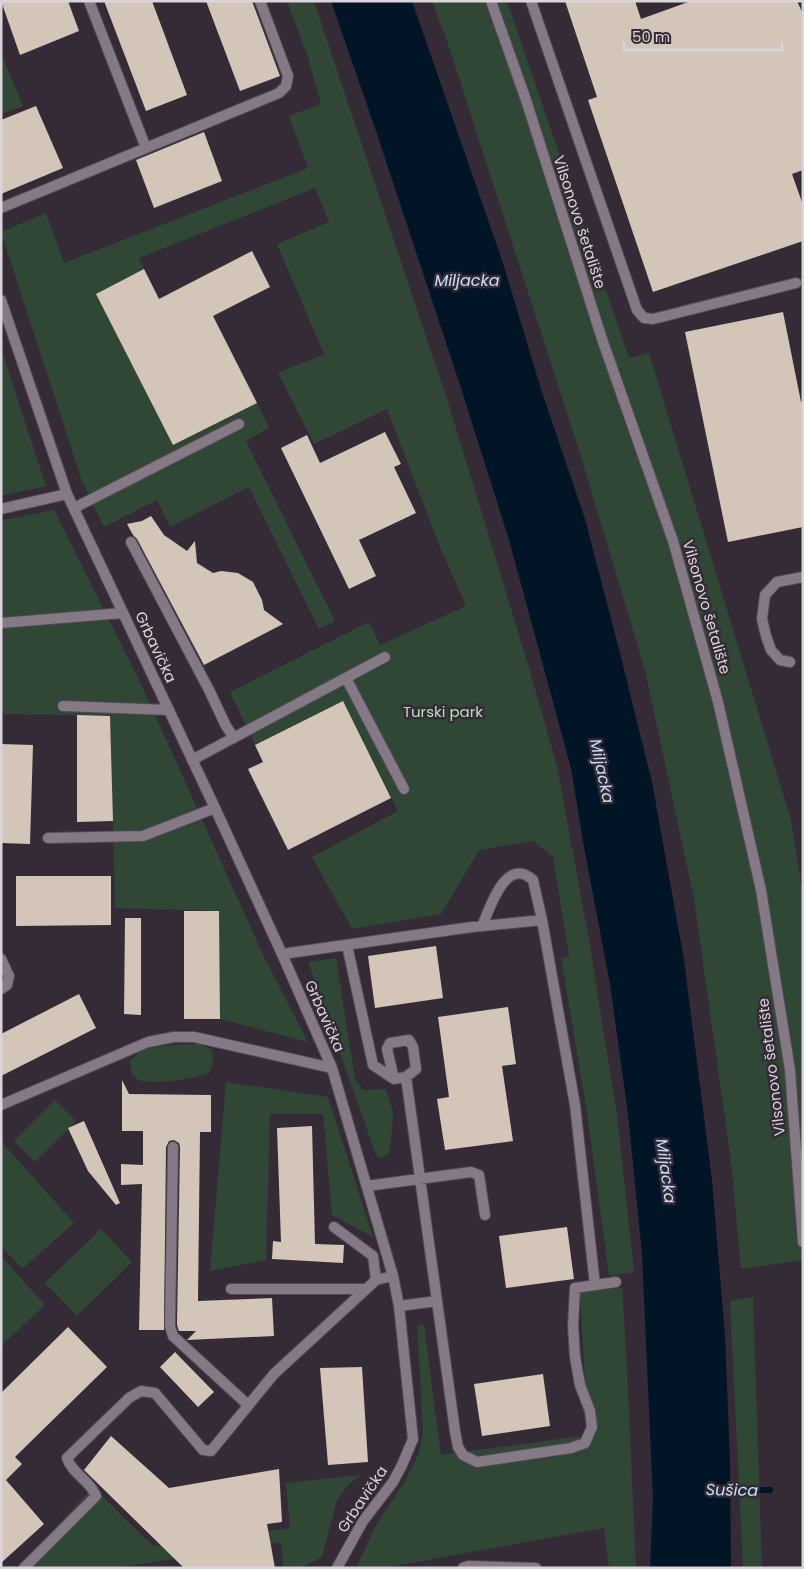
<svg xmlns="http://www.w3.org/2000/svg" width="804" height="1569" font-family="Poppins,sans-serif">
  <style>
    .green { fill: #304736 }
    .water { fill: #021527 }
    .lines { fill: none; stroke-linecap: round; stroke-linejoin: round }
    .stream { stroke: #021527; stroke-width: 6 }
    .building { fill: #d3c5b8 }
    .service-casing { stroke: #524a53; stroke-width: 12 }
    .minor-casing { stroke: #524a53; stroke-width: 12 }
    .service { stroke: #857986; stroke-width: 10 }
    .minor { stroke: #857986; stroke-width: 10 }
    .labels { text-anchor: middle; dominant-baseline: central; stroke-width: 5; stroke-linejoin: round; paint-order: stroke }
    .street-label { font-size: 15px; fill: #dbd4db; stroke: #352b36 }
    .park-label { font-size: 15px; fill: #aee2bb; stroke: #352b36 }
    .water-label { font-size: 16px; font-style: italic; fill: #c6e0fa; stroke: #352b36 }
  </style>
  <rect width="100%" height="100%" fill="#352b36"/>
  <!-- green -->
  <path class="green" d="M287,1H314L448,402L529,668L557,766L589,940L617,1115L634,1272L609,1276L587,1113L561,958L569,956L553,857L533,841L479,850L441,914L352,929L312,857L398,811L343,701L255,745L230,692L369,622L380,645L466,606L440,547L387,409L314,444L278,373L324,354L277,244L329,222L315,188L139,258L144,269L97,294L173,445L257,403L269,428L246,441L335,621L319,629L249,487L170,527L157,500L104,527L82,481L1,232L46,213L64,263L308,168L289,116L321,104L308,57Z
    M432,1H507L629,358L649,353L791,820L803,896V1260L741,1269L731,1161L694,899L645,670L579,450L448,44Z
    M1,53L23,106L1,114Z
    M1,348L46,486L1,496Z
    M54,510L141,684L264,957L308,1042L220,1019L219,911L115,908L110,716L3,714V520Z
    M336,958L355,1079L363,1090L386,1089L393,1112L391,1142L389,1153L381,1158L376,1155L308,962Z
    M200,1044L212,1050L213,1064L209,1073C191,1079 161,1084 142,1081C138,1080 135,1077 132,1075L130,1061L141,1050L160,1046Z
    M226,1082L328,1097L373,1237L332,1215L323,1114H270L266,1260L210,1271Z
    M55,1100L76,1121L35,1162L14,1141Z
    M1,1141L74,1223L22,1269L1,1246Z
    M101,1229L132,1262L77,1316L45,1283Z
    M1,1256L45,1305L1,1346Z
    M622,1288L627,1366L636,1568H609L604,1528L383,1568H356L377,1523L404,1483L419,1453L423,1431L417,1325H424L441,1455L588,1435L580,1292Z
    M753,1297L762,1568H743L730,1301Z
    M361,1475L349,1484L337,1500L322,1557L303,1567L283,1568L281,1542L116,1568H18L93,1487L153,1546L290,1528L286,1483Z"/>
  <!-- water -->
  <path class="water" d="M331,1H412L503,263L540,386L585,519L621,657L652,782L684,960L712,1180L725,1336L730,1460L731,1568H650L653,1499L642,1254L628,1114L610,984L585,853L571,768L509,540L460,385L376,131Z"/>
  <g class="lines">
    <!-- stream -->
    <path class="stream" d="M723,1490H770"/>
  </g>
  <!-- building -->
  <path class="building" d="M1,1H68L79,31L20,55Z
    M104,1H152L187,95L146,111Z
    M206,1H252L280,76L240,91Z
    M565,1H635L641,19L691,1H797L803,14V170L792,174L803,205V241L653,292L588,100L597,97Z
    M36,106L63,168L1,194V120Z
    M204,132L222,181L154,208L136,160Z
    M252,251L270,287L213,316L257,403L173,445L96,294L144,269L159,299Z
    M783,312L801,402L803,401V527L728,542L685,332Z
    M385,432L401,464L394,467L416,513L359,540L376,576L349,589L281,448L307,435L320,463Z
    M151,516L164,535L187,551L195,541L197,563L213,573L221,571L238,573L253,582L262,600L264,610L283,624L204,665L137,539L133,535L127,524L142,521Z
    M343,701L391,798L288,850L248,769L263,762L255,745Z
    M77,715L110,716L113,821L77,822Z
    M1,744L33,745L30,844L1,843Z
    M16,876H111V925L16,926Z
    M184,911H219L220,1019H184Z
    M125,918H141V1015L124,1014Z
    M436,946L443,998L375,1008L368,956Z
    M79,994L96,1028L1,1076V1034Z
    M508,1007L516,1064L502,1066L513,1141L445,1150L437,1099L449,1097L438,1017Z
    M122,1080L129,1094L211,1095V1132H200L198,1301L272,1298L274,1336L187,1340L196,1331H179L177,1325L180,1147L179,1143L174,1140L169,1141L166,1147L164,1330H139L142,1184L121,1185V1164L143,1165V1131H122Z
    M84,1121L120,1203L116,1205L88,1171L68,1128Z
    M312,1126L315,1244L344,1245L343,1263L272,1259L273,1241L281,1242L277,1128Z
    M567,1227L574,1279L506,1288L499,1236Z
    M68,1327L107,1367L15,1457L22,1464L6,1480L44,1524L1,1563V1393Z
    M175,1352L214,1392L198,1407L160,1367Z
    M362,1367L368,1462L328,1465L320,1368Z
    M543,1374L550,1426L482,1436L474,1384Z
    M111,1436L169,1488L279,1469L282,1522L267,1524L275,1568H184L84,1470Z"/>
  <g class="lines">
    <!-- service casing -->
    <g class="service-casing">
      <path id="service" d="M89,1L146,148
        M531,1L637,310L644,318L653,319L796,283
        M1,208L279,93L286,86L288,76L260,1
        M74,508L239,424
        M1,509L67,494
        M131,542L209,690L226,726L234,738
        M1,623L123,613
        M790,662L780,660L771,650L766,636L762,619L765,595L777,582L803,577
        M346,678L404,789
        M63,706L169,710
        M192,760L385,657
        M48,838L143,836L215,808
        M482,926C490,908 506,855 533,880L542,920
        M347,945L373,1065L394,1079L406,1077L455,1431L458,1447L463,1455L477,1462L571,1448L585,1443L592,1427L590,1411L580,1385L575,1357L573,1326L575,1288L616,1282
        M282,954L472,927L542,920L575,1105L595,1285
        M1,959L9,976L7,985L1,989
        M394,1079L387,1049L390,1043L409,1040L413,1047L416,1069L406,1077
        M173,1147L170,1326L173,1336L248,1405
        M367,1186L471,1172L479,1175L485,1215
        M334,1227L373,1256L376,1280
        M231,1289H366
        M399,1306L437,1301
        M24,1568L96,1496C90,1480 72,1474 67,1458L129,1398L141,1391L155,1393L203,1450L211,1451L274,1374L376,1280L393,1276
        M463,1568L468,1566L536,1568"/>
    </g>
    <!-- minor casing -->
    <g class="minor-casing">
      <path id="minor" d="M491,1L526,100L602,339L673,541L718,702L761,890L790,1070L803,1242
        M1,300L67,494L215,808L282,954L332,1068L393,1276L399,1306L413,1439L402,1465L393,1482L363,1521L337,1568
        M1,1105L148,1042L174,1037H194L332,1068"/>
    </g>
    <!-- service -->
    <use href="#service" class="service"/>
    <!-- minor -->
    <use href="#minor" class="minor"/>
  </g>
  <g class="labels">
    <!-- street labels -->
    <g class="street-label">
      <text transform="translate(580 222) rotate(72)">Vilsonovo šetalište</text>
      <text transform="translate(707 607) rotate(74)">Vilsonovo šetalište</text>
      <text transform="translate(156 647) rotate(65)">Grbavička</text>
      <text transform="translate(325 1016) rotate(66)">Grbavička</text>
      <text transform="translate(771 1067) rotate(-97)">Vilsonovo šetalište</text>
      <text transform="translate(362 1499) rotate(-56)">Grbavička</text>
    </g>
    <!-- park labels -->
    <g class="park-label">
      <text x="443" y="711">Turski park</text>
    </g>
    <!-- water labels -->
    <g class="water-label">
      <text x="467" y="280">Miljacka</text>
      <text transform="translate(602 771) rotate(78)">Miljacka</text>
      <text transform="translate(666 1171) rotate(82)">Miljacka</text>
      <text transform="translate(732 1490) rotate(1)">Sušica</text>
    </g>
  </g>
  <!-- border -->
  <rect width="804" height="1569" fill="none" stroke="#dbd4db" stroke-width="5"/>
  <!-- scale -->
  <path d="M624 42v8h158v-8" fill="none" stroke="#dbd4db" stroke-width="2.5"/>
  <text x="632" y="42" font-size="15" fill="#dbd4db" stroke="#352b36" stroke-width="4" paint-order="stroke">50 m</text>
</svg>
